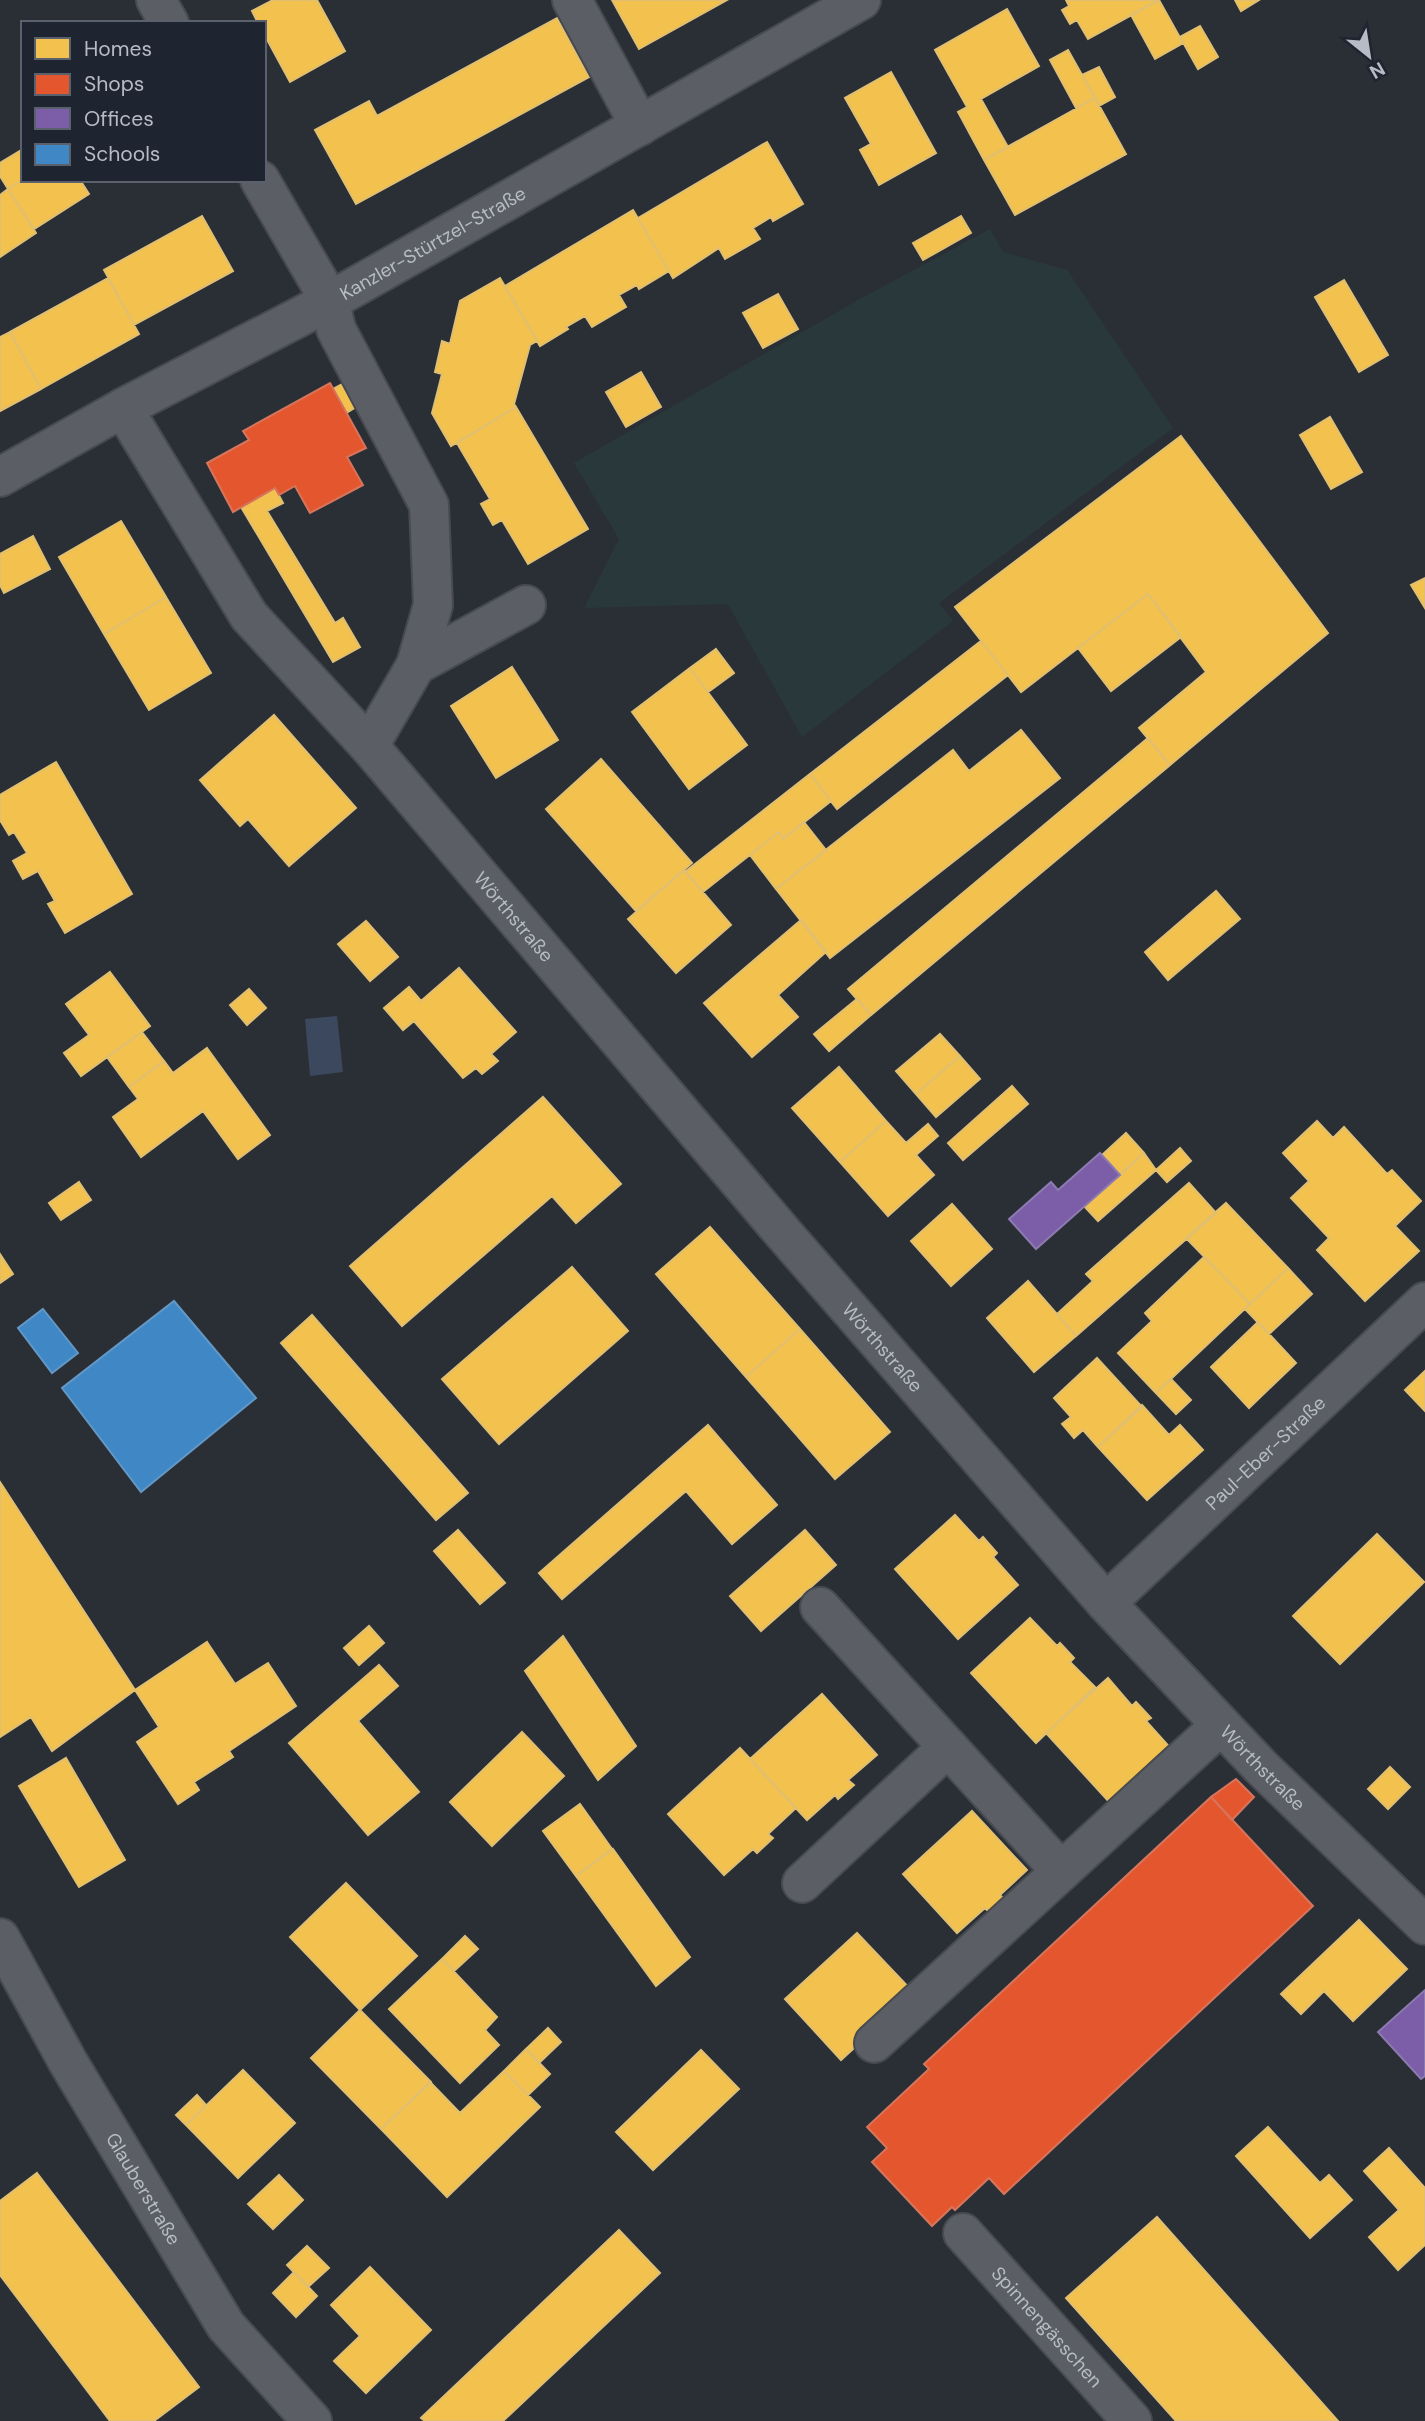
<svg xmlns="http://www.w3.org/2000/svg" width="1425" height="2421" font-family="'DM Sans',sans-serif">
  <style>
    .green { fill: #29393b }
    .water { fill: #3c485d }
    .homes { fill: #f2c14e; stroke: #e0bf72; stroke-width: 2 }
    .shops { fill: #e4572e; stroke: #d6755c; stroke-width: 2 }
    .offices { fill: #7b5ea7; stroke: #8d7ab0; stroke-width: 2 }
    .schools { fill: #3f88c5; stroke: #6397c5; stroke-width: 2 }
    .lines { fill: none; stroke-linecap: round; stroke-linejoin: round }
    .minor-casing { stroke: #474a4f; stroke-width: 42 }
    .minor { stroke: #5b5e64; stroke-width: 38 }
    .labels { text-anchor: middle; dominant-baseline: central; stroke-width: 7; stroke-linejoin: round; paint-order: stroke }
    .street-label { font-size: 19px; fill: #b6bbc6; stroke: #1f2530 }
  </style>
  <rect width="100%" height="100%" fill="#2a2f36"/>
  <!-- green -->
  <path class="green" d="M990,229L1003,252L1067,270L1173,428L939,603L953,621L802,737L728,604L584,608L619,539L574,463L860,299Z"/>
  <!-- water -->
  <path class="water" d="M337,1016L343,1072L310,1076L305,1019Z"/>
  <!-- homes -->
  <path class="homes" d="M273,0H317L345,51L290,82L264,34V23H258L252,11Z
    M612,0H727L639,49Z
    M1066,0H1159L1088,39L1077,20L1070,24L1062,10L1069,6Z
    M1159,0L1183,43L1155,59L1131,15Z
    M1235,0H1259L1241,11Z
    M1007,9L1039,66L981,99L1008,147L984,160L958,112L967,107L935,50Z
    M557,18L589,77L356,204L315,130L369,101L377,116Z
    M1200,26L1218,57L1198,69L1180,37Z
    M1068,50L1095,98L1076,108L1050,60Z
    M1099,67L1115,97L1099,106L1082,75Z
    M891,72L936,153L879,185L860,150L871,144L845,98Z
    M1095,98L1126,154L1015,215L984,160Z
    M767,142L803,204L773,221L771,217L753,228L760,239L725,259L719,248L673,278L638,218Z
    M23,149V180L8,189L0,176V163Z
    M23,180H80L89,194L34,229L8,189Z
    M8,189L36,233L0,257V195Z
    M633,210L669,271L639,289L637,285L619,295L626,307L592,327L585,316L566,327L568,329L540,346L505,286Z
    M202,216L233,271L134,325L104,270Z
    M961,216L971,233L923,260L913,243Z
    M108,278L139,334L41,389L10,332Z
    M500,278L537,341L530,345L514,404L516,407L451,446L432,413L442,374L435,372L442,341L450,344L460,301Z
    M1344,280L1388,355L1359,372L1315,297Z
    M778,294L798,329L763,348L743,313Z
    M10,332L41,389L0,411V337Z
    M641,372L661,407L626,427L606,392Z
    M344,383L356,407L346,413L333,389Z
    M516,407L588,529L528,564L502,520L493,525L481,504L490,499L457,443Z
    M1330,417L1362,472L1331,489L1300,435Z
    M1181,436L1328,633L1170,765L1139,728L1206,672L1148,594L1021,692L955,607Z
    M275,488L283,503L267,511L335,623L343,618L360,647L333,662L241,507Z
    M121,521L166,597L104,634L59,557Z
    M33,536L50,569L4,593L0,585V554Z
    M1425,578V608L1411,585Z
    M1148,594L1181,637L1111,691L1078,648Z
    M166,597L211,673L149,710L104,634Z
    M981,641L1008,675L837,809L810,774Z
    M716,649L734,673L708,692L690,668Z
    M512,667L558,740L496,778L451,706Z
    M690,668L747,745L689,789L632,712Z
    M274,715L356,808L289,866L248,819L240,826L200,780Z
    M1021,730L1060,778L830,958L776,889L953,750L969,771Z
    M1148,738L1170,765L871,1015L848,989Z
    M601,759L692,863L636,911L546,809Z
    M56,762L132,894L65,933L48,904L55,901L38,871L23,879L13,861L27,853L14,832L9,835L0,820V795Z
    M810,774L831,801L783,839L779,832L703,892L685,872Z
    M804,822L826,850L776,889L750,855L779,832L783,839Z
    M684,870L731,925L676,973L628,919Z
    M1216,891L1240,919L1168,980L1145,952Z
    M801,920L826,952L778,995L798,1017L752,1057L704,1003Z
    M366,921L398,957L370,981L338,944Z
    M459,968L516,1032L491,1054L498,1061L482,1074L476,1068L463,1078L414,1021L403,1030L384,1008L409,987L421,1001Z
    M110,972L150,1026L81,1076L64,1053L89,1035L66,1004Z
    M249,989L266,1008L247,1025L230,1005Z
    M857,999L871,1015L829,1051L814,1034Z
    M142,1032L164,1061L129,1087L107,1057Z
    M940,1034L960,1056L916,1094L896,1071Z
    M207,1048L270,1135L238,1159L203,1111L141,1157L113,1117L138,1099L129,1087L164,1061L173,1073Z
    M960,1056L980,1079L936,1117L916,1094Z
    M839,1067L886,1121L840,1162L792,1108Z
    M1012,1086L1028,1104L963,1160L948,1143Z
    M543,1097L621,1184L576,1223L552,1196L402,1326L350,1266Z
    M886,1121L906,1143L928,1124L938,1136L916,1155L934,1175L888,1216L840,1162Z
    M1317,1121L1333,1138L1344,1127L1387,1174L1392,1170L1421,1201L1395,1226L1419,1251L1365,1301L1317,1250L1329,1238L1291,1198L1309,1181L1283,1153Z
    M1126,1133L1144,1153L1120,1175L1102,1155Z
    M1180,1148L1191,1161L1167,1182L1156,1170Z
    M1144,1153L1156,1170L1098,1221L1084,1206Z
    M79,1182L91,1200L61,1220L49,1203Z
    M1189,1183L1216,1213L1076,1336L1057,1314L1093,1281L1086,1274Z
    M1226,1203L1288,1268L1250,1304L1186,1238Z
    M952,1204L992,1249L951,1286L911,1241Z
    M710,1227L800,1329L746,1377L656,1274Z
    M0,1254L13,1274L0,1283Z
    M1204,1257L1250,1304L1156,1393L1118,1353L1152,1321L1145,1313Z
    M572,1267L628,1331L499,1444L442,1379Z
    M1288,1268L1312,1294L1269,1334L1245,1309Z
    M1028,1281L1076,1336L1034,1372L987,1318Z
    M312,1315L468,1493L436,1520L281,1343Z
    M1258,1322L1296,1363L1249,1408L1211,1367Z
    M800,1329L890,1432L835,1479L746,1377Z
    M1097,1358L1142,1407L1098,1447L1083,1430L1074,1438L1062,1424L1071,1417L1054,1398Z
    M1425,1371V1411L1405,1390Z
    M1171,1379L1191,1400L1176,1414L1156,1393Z
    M1142,1405L1169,1435L1180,1425L1203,1450L1147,1500L1098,1447Z
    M708,1425L777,1505L732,1544L686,1491L562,1599L539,1573Z
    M0,1482L135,1690L52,1751L31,1717L0,1737Z
    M955,1515L979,1541L983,1537L997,1553L993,1557L1018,1585L958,1639L895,1569Z
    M458,1530L505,1583L480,1604L434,1551Z
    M805,1530L836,1565L761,1631L730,1596Z
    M1377,1534L1424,1582L1340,1664L1293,1616Z
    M1030,1618L1057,1646L1060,1643L1074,1658L1070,1662L1095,1687L1036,1743L971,1673Z
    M369,1626L384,1643L359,1665L344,1648Z
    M563,1636L636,1746L598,1780L525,1671Z
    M207,1642L235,1684L268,1663L296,1706L229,1751L233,1757L194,1782L199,1790L178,1804L137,1742L159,1727L135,1690Z
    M379,1665L398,1686L358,1721L419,1792L368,1835L289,1743Z
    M1108,1678L1132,1706L1136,1702L1151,1718L1146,1721L1173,1751L1112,1805L1046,1733Z
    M822,1694L877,1755L848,1780L854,1785L838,1799L835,1795L807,1820L750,1759Z
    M522,1732L564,1776L492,1846L450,1802Z
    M740,1748L796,1808L768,1834L773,1838L757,1853L753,1849L724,1875L668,1814Z
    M66,1758L125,1860L79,1887L19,1786Z
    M1390,1767L1410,1787L1388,1809L1368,1789Z
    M580,1804L612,1849L576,1876L543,1831Z
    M972,1811L1027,1870L1000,1895L1003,1898L989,1912L985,1908L957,1933L903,1874Z
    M613,1849L690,1957L656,1986L576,1876Z
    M346,1883L417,1956L360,2010L290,1937Z
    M1359,1920L1407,1969L1353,2021L1324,1991L1301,2014L1281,1994Z
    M857,1933L914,1993L841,2060L785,1999Z
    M465,1936L478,1949L454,1971L442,1959Z
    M442,1959L497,2017L485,2030L499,2045L460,2083L389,2009Z
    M360,2010L431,2082L381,2129L311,2058Z
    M548,2028L561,2042L539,2063L526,2049Z
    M526,2049L550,2074L528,2095L504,2071Z
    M701,2050L739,2089L653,2170L616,2132Z
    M243,2070L295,2123L238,2178L186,2125Z
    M504,2071L540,2107L447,2197L381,2129L430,2082L460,2113Z
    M197,2095L206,2105L186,2125L176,2115Z
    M1268,2127L1320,2183L1329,2175L1352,2200L1310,2238L1236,2156Z
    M1389,2148L1425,2188V2245L1398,2270L1369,2237L1399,2210L1364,2171Z
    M37,2173L199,2387L154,2421H110L0,2275V2201Z
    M279,2175L303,2200L273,2229L248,2204Z
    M1157,2217L1338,2421H1176L1066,2298Z
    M619,2230L660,2273L503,2421H425L421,2418Z
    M307,2246L329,2268L308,2287L287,2265Z
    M370,2267L431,2330L366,2393L334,2361L360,2336L331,2305Z
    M294,2272L317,2296L296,2317L273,2293Z"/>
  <!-- shops -->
  <path class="shops" d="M330,383L366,448L347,457L363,485L310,513L295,486L279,495L275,488L233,512L207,463L249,440L243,431Z
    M1236,1779L1254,1797L1232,1820L1211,1797Z
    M1211,1797L1313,1906L1004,2194L989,2178L955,2210L952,2207L932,2226L872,2162L887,2148L867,2127L929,2069L924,2064Z"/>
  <!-- offices -->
  <path class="offices" d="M1100,1153L1120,1175L1036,1249L1009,1219L1051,1182L1058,1190Z
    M1425,1990V2076L1421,2079L1378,2032Z"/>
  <!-- schools -->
  <path class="schools" d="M174,1301L256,1398L141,1492L62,1388Z
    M43,1309L78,1353L52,1373L18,1328Z"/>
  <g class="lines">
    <!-- minor casing -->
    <g class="minor-casing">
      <g id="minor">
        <path d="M156,0L169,23"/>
        <path d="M572,0L640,126"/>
        <path d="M260,180L330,301L336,329L429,505L433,605L416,665L369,746"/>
        <path id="s1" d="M123,408L249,616L369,746L784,1234L1106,1603L1260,1766L1425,1925"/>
        <path id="s2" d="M0,477L123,408L330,301L861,0"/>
        <path d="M416,665L526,605"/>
        <path id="s3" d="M1106,1603L1425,1302"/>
        <path d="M820,1607L1061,1871"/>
        <path d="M802,1883L948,1747"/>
        <path id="s4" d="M0,1938L68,2062L226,2326L312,2421"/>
        <path d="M874,2043L1221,1725"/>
        <path id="s5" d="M963,2233L1132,2421"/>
      </g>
    </g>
    <!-- minor -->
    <use href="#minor" class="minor"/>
  </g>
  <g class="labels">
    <!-- street labels -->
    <g class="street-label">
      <text stroke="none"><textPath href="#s2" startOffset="492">Kanzler-Stürtzel-Straße</textPath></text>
      <text stroke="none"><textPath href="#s1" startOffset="644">Wörthstraße</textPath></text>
      <text stroke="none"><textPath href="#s1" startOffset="1211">Wörthstraße</textPath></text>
      <text stroke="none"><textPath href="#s3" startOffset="219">Paul-Eber-Straße</textPath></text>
      <text stroke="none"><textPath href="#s1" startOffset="1778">Wörthstraße</textPath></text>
      <text stroke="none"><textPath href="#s4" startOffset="289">Glauberstraße</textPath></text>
      <text stroke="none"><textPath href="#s5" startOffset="126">Spinnengässchen</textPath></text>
    </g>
  </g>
  <!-- legend -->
  <rect x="21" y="21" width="245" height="161" fill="#1f2530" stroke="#5b616c" stroke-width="2"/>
  <rect x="35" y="38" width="35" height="21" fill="#f2c14e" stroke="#5b616c" stroke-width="2"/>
  <text x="84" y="56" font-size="21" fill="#b6bbc6">Homes</text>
  <rect x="35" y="74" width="35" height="21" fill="#e4572e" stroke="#5b616c" stroke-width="2"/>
  <text x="84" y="91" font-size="21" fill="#b6bbc6">Shops</text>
  <rect x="35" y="108" width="35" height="21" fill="#7b5ea7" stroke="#5b616c" stroke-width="2"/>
  <text x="84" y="126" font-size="21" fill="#b6bbc6">Offices</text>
  <rect x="35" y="144" width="35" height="21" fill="#3f88c5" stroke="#5b616c" stroke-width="2"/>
  <text x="84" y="161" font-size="21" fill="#b6bbc6">Schools</text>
  <!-- north arrow -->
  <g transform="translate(1369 56) rotate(150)" stroke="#1f2530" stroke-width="5" paint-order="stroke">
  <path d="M0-5L12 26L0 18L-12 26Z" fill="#b6bbc6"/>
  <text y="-10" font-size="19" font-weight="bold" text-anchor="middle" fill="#b6bbc6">N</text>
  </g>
</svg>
